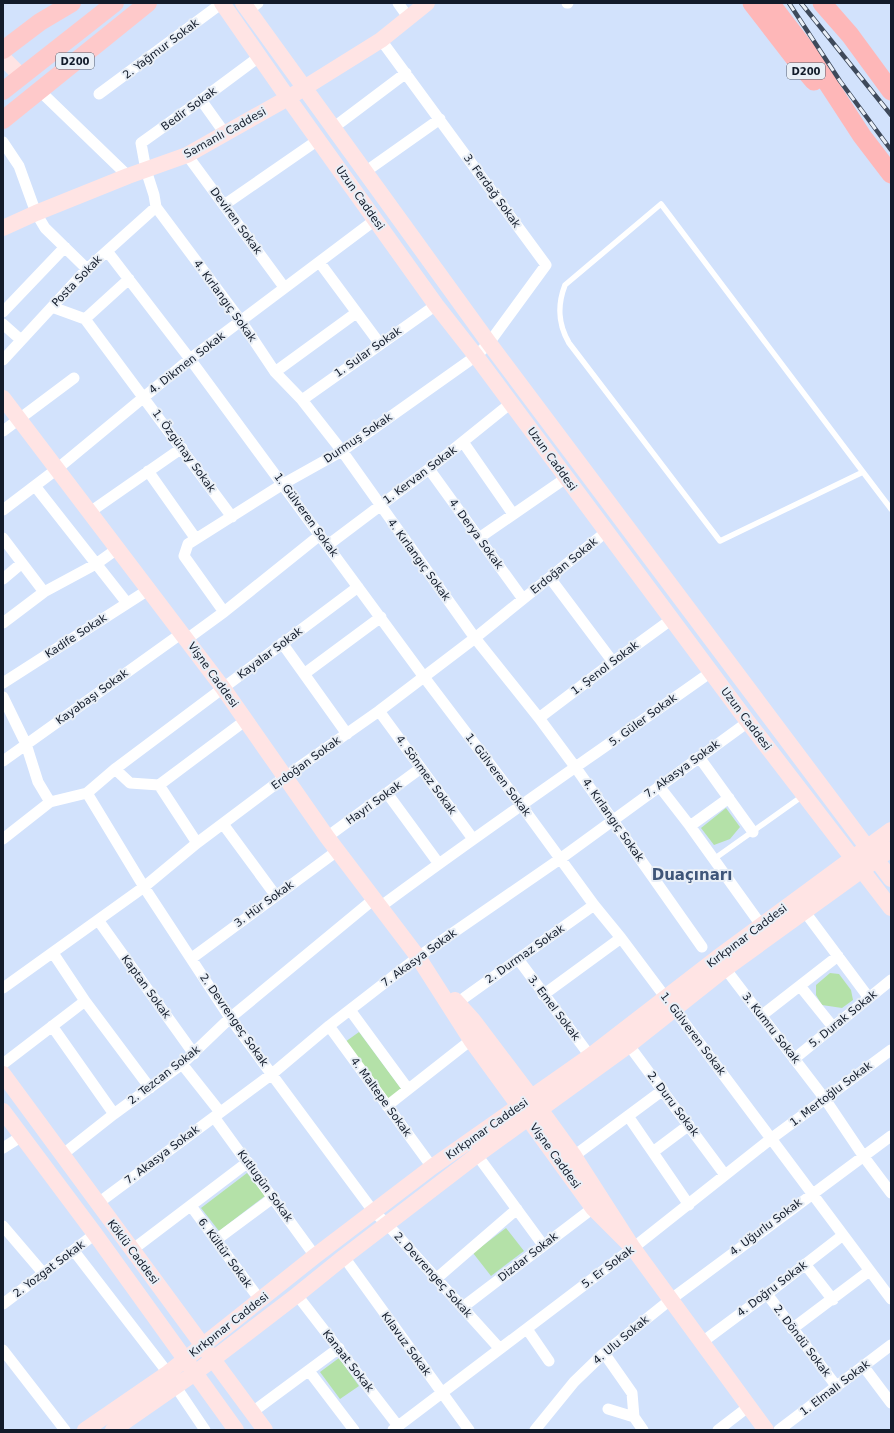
<svg xmlns="http://www.w3.org/2000/svg" width="894" height="1433" font-family="'DejaVu Sans',sans-serif">
  <style>
    .green { fill: #b4e1a8 }
    .lines { fill: none; stroke-linecap: round; stroke-linejoin: round }
    .service { stroke: #fff; stroke-width: 5.5 }
    .minor { stroke: #fff; stroke-width: 11 }
    .secondary { stroke: #ffe4e4; stroke-width: 16 }
    .primary { stroke: #fec9ca; stroke-width: 18 }
    .trunk { stroke: #feb7b8; stroke-width: 19 }
    .rail-casing { stroke: #3e495a; stroke-width: 4.5 }
    .rail { stroke: #e9eff7; stroke-width: 3; stroke-dasharray: 9; stroke-linecap: butt }
    .labels { text-anchor: middle; dominant-baseline: central; stroke-width: 4; stroke-linejoin: round; paint-order: stroke }
    .shield { fill: #e9eff7; stroke: #525b68; stroke-width: 1 }
    .shield-label { font-size: 10px; font-weight: bold; fill: #121b2a }
    .street-label { font-size: 11px; fill: #121b2a; stroke: #e9eff7 }
    .district-label { font-size: 15px; font-weight: bold; fill: #3f5679; stroke: #e9eff7 }
  </style>
  <rect width="100%" height="100%" fill="#d2e2fc"/>
  <!-- green -->
  <path class="green" d="M726,808L740,827L730,839L714,845L701,828Z
    M830,973L839,974L851,990L853,1000L842,1008L822,1005L816,995V985Z
    M359,1032L402,1090L388,1100L345,1042Z
    M247,1173L265,1196L219,1231L201,1208Z
    M506,1228L524,1251L491,1276L473,1253Z
    M339,1358L359,1386L340,1399L320,1372Z"/>
  <g class="lines">
    <!-- service -->
    <path class="service" d="M863,472L720,541L569,343C558,324 557,306 565,285L661,204L863,472L891,509
      M714,859L804,795"/>
    <!-- minor -->
    <path class="minor" d="M398,3L408,17
      M567,3H568
      M249,10L258,3
      M259,57L201,100L141,143L146,170L154,195L156,207L241,321L275,372L302,400L342,451L475,638L539,718L576,768L702,947
      M40,91L128,176
      M99,94L222,3
      M201,100L226,135
      M333,128L406,73
      M3,142L19,166L36,213L45,228L87,269
      M187,155L284,287
      M365,172L440,119
      M224,205L318,140
      M107,251L190,359L424,677L521,805L594,905L621,938L891,1299
      M320,263L380,344
      M52,307L85,319L232,517
      M3,312L65,247
      M85,319L129,279
      M3,324L21,340
      M3,360L87,269L156,207
      M275,372L356,313
      M302,400L436,305
      M3,431L74,378
      M463,442L513,514
      M429,469L523,599
      M148,471L196,539
      M35,486L127,603
      M3,510L57,469L190,359L375,220
      M90,512L182,448
      M3,538L44,592
      M479,538L566,478
      M328,545L429,469L511,403
      M550,578L613,662
      M3,579L22,563
      M224,612L184,556L188,544L283,484L342,451L476,356L489,343L546,265L381,40
      M3,623L44,592L96,564L117,549
      M187,639L224,612L320,535
      M282,643L347,734
      M304,674L381,617
      M3,683L148,590
      M3,697L26,744L38,782L50,802L87,793L144,887L230,1018L373,1211L387,1224L500,1349
      M379,711L473,839
      M539,718L613,662L672,619
      M699,757L753,832
      M3,761L182,633
      M115,769L130,783L159,785L197,843
      M159,785L246,720
      M659,786L690,826L761,925
      M87,793L115,769L358,587
      M387,793L439,864
      M223,824L276,896
      M690,826L729,798
      M327,837L421,768
      M3,839L50,802
      M380,907C489,826 601,750 711,672
      M805,912L869,998
      M98,920L194,1054
      M53,953L85,1001L150,1088
      M192,958L337,851
      M518,959L590,1056
      M721,963L825,1099L864,1157L891,1193
      M800,986L833,1027
      M3,988L144,887L197,843L285,777L379,711L475,638L606,532
      M543,995L621,938
      M457,1003L594,905
      M350,1010L408,1089
      M761,1016L838,956
      M52,1026L114,1114
      M329,1026L432,1167
      M625,1040L725,1175
      M794,1059L891,980
      M3,1064L85,1001
      M182,1064L220,1112
      M387,1106L471,1040
      M628,1116L689,1205
      M214,1117L315,1256
      M3,1148L22,1136
      M653,1152L689,1125
      M62,1155L114,1114L182,1064L230,1018L374,899
      M477,1155L543,1245
      M574,1156L663,1090
      M97,1204L272,1074L329,1026L418,957L560,859L748,722
      M191,1206L260,1300
      M3,1226L44,1274
      M216,1240L274,1197
      M132,1250L248,1162
      M74,1251L168,1373
      M344,1257L469,1430
      M805,1264L833,1300
      M437,1278L517,1209
      M767,1294L837,1387
      M297,1295L398,1426
      M3,1304L95,1234
      M463,1307L593,1208
      M527,1329L549,1361
      M792,1329L869,1271
      M701,1343L767,1294L843,1235
      M3,1350L65,1430
      M604,1353L632,1393L634,1417L643,1430
      M864,1367L891,1403
      M309,1371L354,1430
      M176,1387L205,1430
      M608,1409L634,1417
      M251,1413L339,1348
      M393,1430L633,1248L772,1138L891,1050
      M535,1430L574,1382L604,1353L670,1300L891,1136
      M718,1430L748,1407
      M779,1430L891,1345"/>
    <!-- secondary -->
    <path class="secondary" d="M222,3L288,98L436,305L476,356L748,722L891,908
      M243,3L489,343L891,879
      M3,58L21,76
      M3,228L36,213L128,176L187,155L288,98L381,40L427,3
      M3,398L223,688L327,837L418,957L471,1040L593,1208L633,1248
      M455,1000L473,1020L532,1098L574,1156L633,1248L766,1430
      M3,1074L265,1430
      M3,1111L95,1234L236,1430
      M85,1430L168,1373L315,1256L432,1167L590,1056L717,958L891,830
      M113,1430L195,1373L297,1295L344,1257L477,1155L629,1045L725,969L891,849"/>
    <!-- primary -->
    <path class="primary" d="M3,50L40,22L72,3
      M3,91L115,3
      M3,120L148,3"/>
    <!-- trunk -->
    <path class="trunk" d="M752,3L796,60L814,81
      M770,3L806,50L862,136L891,174
      M822,3L850,35L891,91"/>
    <!-- rail casing -->
    <g class="rail-casing">
      <path id="rail" d="M789,3L840,81L891,150
        M801,3L891,115"/>
    </g>
    <!-- rail -->
    <use href="#rail" class="rail"/>
  </g>
  <g class="labels">
    <!-- shield labels -->
    <g class="shield">
      <rect x="56" y="53" width="38" height="16" rx="3"/>
      <rect x="787" y="63" width="38" height="16" rx="3"/>
    </g>
    <g class="shield-label">
      <text x="75" y="61">D200</text>
      <text x="806" y="71">D200</text>
    </g>
    <!-- street labels -->
    <g class="street-label">
      <text transform="translate(161 49) rotate(-37)">2. Yağmur Sokak</text>
      <text transform="translate(189 109) rotate(-36)">Bedir Sokak</text>
      <text transform="translate(225 133) rotate(-29)">Samanlı Caddesi</text>
      <text transform="translate(492 191) rotate(54)">3. Ferdağ Sokak</text>
      <text transform="translate(360 198) rotate(55)">Uzun Caddesi</text>
      <text transform="translate(236 221) rotate(54)">Deviren Sokak</text>
      <text transform="translate(77 281) rotate(-46)">Posta Sokak</text>
      <text transform="translate(225 301) rotate(54)">4. Kırlangıç Sokak</text>
      <text transform="translate(368 352) rotate(-35)">1. Sular Sokak</text>
      <text transform="translate(187 363) rotate(-38)">4. Dikmen Sokak</text>
      <text transform="translate(358 438) rotate(-34)">Durmuş Sokak</text>
      <text transform="translate(184 451) rotate(54)">1. Özgünay Sokak</text>
      <text transform="translate(552 459) rotate(54)">Uzun Caddesi</text>
      <text transform="translate(420 475) rotate(-37)">1. Kervan Sokak</text>
      <text transform="translate(306 515) rotate(54)">1. Gülveren Sokak</text>
      <text transform="translate(476 534) rotate(54)">4. Derya Sokak</text>
      <text transform="translate(419 560) rotate(54)">4. Kırlangıç Sokak</text>
      <text transform="translate(564 566) rotate(-39)">Erdoğan Sokak</text>
      <text transform="translate(76 636) rotate(-33)">Kadife Sokak</text>
      <text transform="translate(270 653) rotate(-37)">Kayalar Sokak</text>
      <text transform="translate(605 668) rotate(-37)">1. Şenol Sokak</text>
      <text transform="translate(213 675) rotate(54)">Vişne Caddesi</text>
      <text transform="translate(92 697) rotate(-36)">Kayabaşı Sokak</text>
      <text transform="translate(746 719) rotate(53)">Uzun Caddesi</text>
      <text transform="translate(643 720) rotate(-36)">5. Güler Sokak</text>
      <text transform="translate(306 763) rotate(-36)">Erdoğan Sokak</text>
      <text transform="translate(682 769) rotate(-36)">7. Akasya Sokak</text>
      <text transform="translate(426 775) rotate(54)">4. Sönmez Sokak</text>
      <text transform="translate(498 775) rotate(53)">1. Gülveren Sokak</text>
      <text transform="translate(374 803) rotate(-36)">Hayri Sokak</text>
      <text transform="translate(613 820) rotate(55)">4. Kırlangıç Sokak</text>
      <text transform="translate(264 904) rotate(-36)">3. Hür Sokak</text>
      <text transform="translate(747 936) rotate(-37)">Kırkpınar Caddesi</text>
      <text transform="translate(525 954) rotate(-35)">2. Durmaz Sokak</text>
      <text transform="translate(419 958) rotate(-36)">7. Akasya Sokak</text>
      <text transform="translate(146 987) rotate(54)">Kaptan Sokak</text>
      <text transform="translate(554 1008) rotate(53)">3. Emel Sokak</text>
      <text transform="translate(843 1019) rotate(-39)">5. Durak Sokak</text>
      <text transform="translate(234 1020) rotate(55)">2. Devrengeç Sokak</text>
      <text transform="translate(771 1028) rotate(52)">3. Kumru Sokak</text>
      <text transform="translate(693 1034) rotate(53)">1. Gülveren Sokak</text>
      <text transform="translate(164 1075) rotate(-38)">2. Tezcan Sokak</text>
      <text transform="translate(831 1094) rotate(-37)">1. Mertoğlu Sokak</text>
      <text transform="translate(381 1097) rotate(54)">4. Maltepe Sokak</text>
      <text transform="translate(673 1104) rotate(53)">2. Duru Sokak</text>
      <text transform="translate(487 1129) rotate(-35)">Kırkpınar Caddesi</text>
      <text transform="translate(162 1155) rotate(-37)">7. Akasya Sokak</text>
      <text transform="translate(555 1156) rotate(54)">Vişne Caddesi</text>
      <text transform="translate(265 1186) rotate(54)">Kutlugün Sokak</text>
      <text transform="translate(766 1227) rotate(-37)">4. Uğurlu Sokak</text>
      <text transform="translate(133 1252) rotate(53)">Köklü Caddesi</text>
      <text transform="translate(225 1253) rotate(54)">6. Kültür Sokak</text>
      <text transform="translate(528 1257) rotate(-38)">Dizdar Sokak</text>
      <text transform="translate(608 1267) rotate(-37)">5. Er Sokak</text>
      <text transform="translate(49 1269) rotate(-37)">2. Yozgat Sokak</text>
      <text transform="translate(433 1275) rotate(48)">2. Devrengeç Sokak</text>
      <text transform="translate(772 1289) rotate(-37)">4. Doğru Sokak</text>
      <text transform="translate(229 1325) rotate(-38)">Kırkpınar Caddesi</text>
      <text transform="translate(621 1340) rotate(-40)">4. Ulu Sokak</text>
      <text transform="translate(802 1341) rotate(53)">2. Döndü Sokak</text>
      <text transform="translate(406 1344) rotate(54)">Kılavuz Sokak</text>
      <text transform="translate(348 1361) rotate(52)">Kanaat Sokak</text>
      <text transform="translate(835 1388) rotate(-37)">1. Elmalı Sokak</text>
    </g>
    <!-- district labels -->
    <g class="district-label">
      <text x="692" y="875">Duaçınarı</text>
    </g>
  </g>
  <!-- border -->
  <rect width="894" height="1433" fill="none" stroke="#121b2a" stroke-width="8"/>
</svg>
